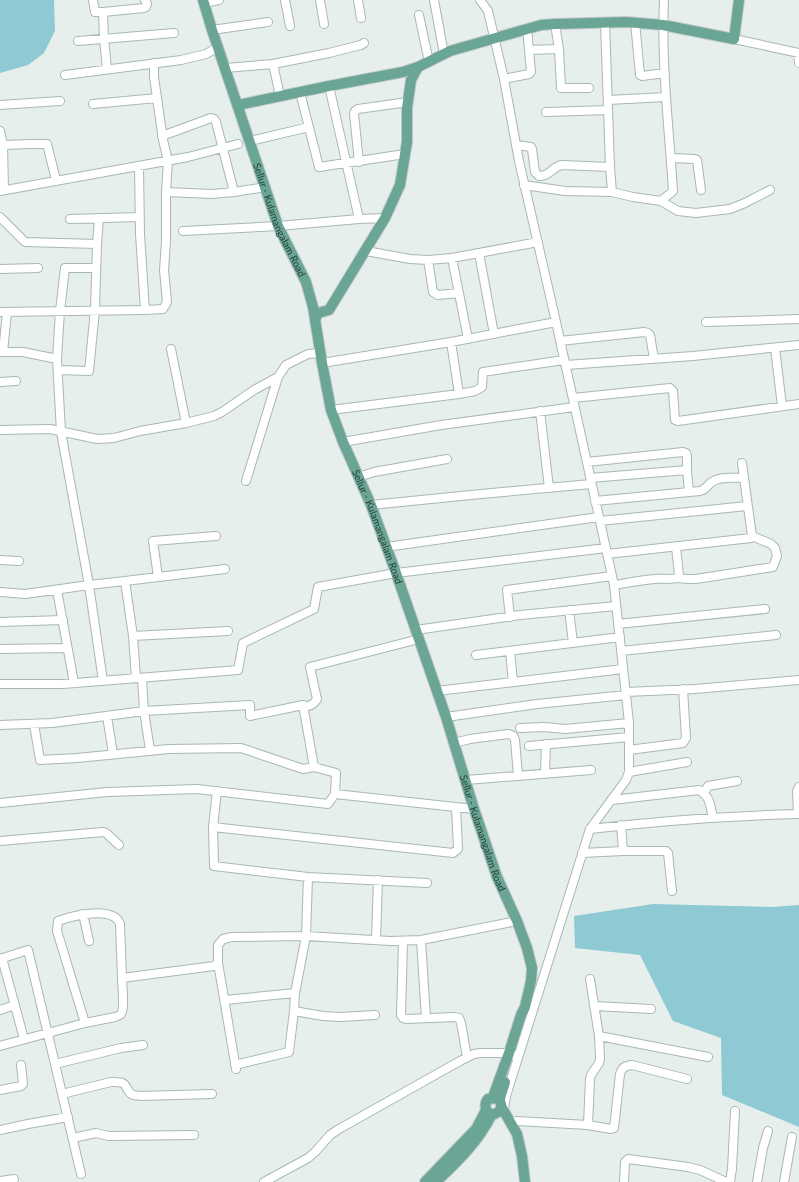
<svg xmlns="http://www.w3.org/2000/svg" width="799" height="1182" font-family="Lato,sans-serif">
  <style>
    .water { fill: #8ec9d4 }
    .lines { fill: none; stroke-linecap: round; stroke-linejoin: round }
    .minor-casing { stroke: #a8b8b2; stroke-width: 10 }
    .major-casing { stroke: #c2cac8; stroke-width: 12 }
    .minor { stroke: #fff; stroke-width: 8 }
    .major { stroke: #6aa596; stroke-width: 10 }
    .labels { text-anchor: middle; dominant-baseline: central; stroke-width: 3.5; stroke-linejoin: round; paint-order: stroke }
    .street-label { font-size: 10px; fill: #24423a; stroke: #f7fbf9 }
  </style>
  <rect width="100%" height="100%" fill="#e6efeb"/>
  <!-- water -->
  <path class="water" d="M0,0H54L55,31L44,53L28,65L0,73Z
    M653,904L772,907L799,905V1127L722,1095L721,1038L673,1021L640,955L575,948L574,916Z"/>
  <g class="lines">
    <!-- minor casing -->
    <g class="minor-casing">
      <path id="minor" d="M93,0L95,12H103
        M285,0L290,26
        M320,0L324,24
        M358,0L361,18
        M434,0L444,54
        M204,3L219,0
        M419,15L429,62
        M605,22L610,167L612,192
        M635,22L640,75L642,76L665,73
        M555,24L559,49L561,88H589
        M212,30L268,22
        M734,39L799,53
        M78,41L174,33
        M529,50L559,49
        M798,53L799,63
        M225,68L273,64
        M107,69L104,38L103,12L144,8L146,7L147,4L145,0
        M65,75L181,60L206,54L218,47
        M504,79L529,74L531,72L527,29
        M329,86L359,219
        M300,92L319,167L405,154
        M280,96L273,64L329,53L361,45L364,43
        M608,100L666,97
        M93,104L157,98
        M0,105L60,101
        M546,112L608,110
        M0,131L3,145L30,144H47L56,180
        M162,136L211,118L214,119L216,122L234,192
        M250,141L309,127
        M3,145L4,190
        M516,145L531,147L532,149L535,172L539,176C551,176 551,167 562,165L610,167
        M671,158L695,159L697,160L701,190
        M359,162L354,114L355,111L358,109L408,102
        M524,185L565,191L612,192L633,197L661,201L678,211L696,213L730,209L745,203L770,190
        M0,191L188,157L238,144
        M166,192L212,194L234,192L266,187
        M661,201L673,191C669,127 661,64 664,0
        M0,217L25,242L97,244L95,310L89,371L58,370
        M70,219L139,217
        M183,231L278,226L359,219L385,218
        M97,244L99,218
        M366,251L410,259L428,260L452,258L538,242
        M479,253L494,334
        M452,258L468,339
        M428,260L433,292L438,295L459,293
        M0,269L38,268
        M145,310L163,309L167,302L164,270L166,242V192L168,161L163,140L154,77V63
        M0,312L145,310L140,234L139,166
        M706,322L799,319
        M560,341L644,332L648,333L650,335L654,359
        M775,348L782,406
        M171,349L186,423
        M0,352H23L57,359
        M3,352L7,312
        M322,363L451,342L556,322L519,161L504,79L488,11L480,0
        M566,365L693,356L799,345
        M0,382L16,381
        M459,394L475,391L482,387L483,372L564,360
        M573,398L670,388L673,391L675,420L678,421L799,404
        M331,410L459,394L451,342
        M540,411L549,488
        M0,430L50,429L97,439L114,438L140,431L186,423L214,416L222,412L254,390L278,377L286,365L308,354L320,353
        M343,442L441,425L574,407
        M587,462L683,452L686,453L687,456V470
        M358,477L374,472L447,459
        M590,478L687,470L689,492
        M246,481L278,377
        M595,501L700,491C707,489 707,485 712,482C720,476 734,478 744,478
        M371,505L481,494L591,484
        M600,521L747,506
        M386,547L599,517
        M607,554L751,538L752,536L742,463
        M0,560L19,561
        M158,577L153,541L216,536
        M677,578L688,579H696L773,567L777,556L775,548L771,544L752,536
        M125,581L225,569
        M614,585C628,583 641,580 655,579C662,578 670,580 677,578L679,575L676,547
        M57,590L74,683
        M0,592L25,594L89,585L61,432L57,359L60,311L65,268H96
        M569,610L573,643
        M510,617L507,590L612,576
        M0,622L63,620
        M618,624L765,609
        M416,630L520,615L616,606
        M133,636L136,678
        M0,649L67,648
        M510,651L513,682
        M621,651L776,635
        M476,655L620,637
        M142,678L144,711L150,750
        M103,681L89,585L125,581L133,636L228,631
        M0,684H63L238,670L243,643L314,609L318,587L396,573L606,548
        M437,691L623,669
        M626,692L695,689L799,680
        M303,707C309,706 314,705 317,699L310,667L419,639
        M107,716L113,754
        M446,717L537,704L626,695
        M34,724L40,760L77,758L169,749L241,748L303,769L314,767
        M0,725L52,723L144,711L250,705V716L303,705L314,767L336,773L335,794
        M520,728L544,727L565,729L629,723
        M454,743L470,739L508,734C513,735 514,736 515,740L518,775
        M529,746L629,737
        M629,750L683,743L686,738L683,689
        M629,772L687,762
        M545,773L546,744
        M466,780L591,770
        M217,791L213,827L214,866L308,877L427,883
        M704,793L708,786L737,781
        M612,800L699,790C711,797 710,806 713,818
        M0,803L107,792L197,789L328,804L335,794L474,809
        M798,814L797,791L799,787
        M621,825L623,851
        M213,827L453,853L458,849L456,807
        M590,829C659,821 729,816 799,814
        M0,841L103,832L106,833L119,845
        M582,853L623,851H666L668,853L672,891
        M83,914L89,941
        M376,940L378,880
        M421,940L426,1018
        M403,941L401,1015L403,1018L406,1019L455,1017L459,1018L461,1023L467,1057
        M2,958L24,1039
        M0,959L28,950L81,1174
        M218,963L236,1069
        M225,1000L295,993
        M595,1006L651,1009
        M0,1010L15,1005
        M294,1011L323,1016L341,1017L375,1015
        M85,1023L57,931L58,921C72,916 113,905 120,924L122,978
        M599,1036L708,1057
        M0,1046L85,1023L115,1017C117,1016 119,1016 121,1014C125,1009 122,985 122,978L214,966L218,963V945L223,939L232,937L306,936L308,877
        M55,1064L121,1048L143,1045
        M235,1065L289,1052L294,1011L295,993L306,936L390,941L421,940L517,921
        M0,1090L21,1086L23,1084L21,1065
        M62,1094L111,1082C132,1081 122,1089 133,1095C136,1096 138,1095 140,1096L212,1094
        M504,1110L506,1096L590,829L626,780L629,772V723L614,585L556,322
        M510,1122L517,1121L588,1125L590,1079L591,1075L599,1063L600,1059L599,1036L590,979
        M588,1125L611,1129L614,1128L620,1074C622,1067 625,1066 632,1065L687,1079
        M0,1130L28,1124L68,1117
        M73,1138L96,1133L109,1136L194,1135
        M0,1181L14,1179
        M264,1182L308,1158L315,1152L330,1135L339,1129L460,1061L474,1054L480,1053H509L514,1055
        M624,1182L625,1162L628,1159L688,1167L700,1170L726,1182
        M730,1182L732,1169L735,1111
        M757,1182L763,1148L768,1131
        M784,1182L792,1137"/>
    </g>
    <!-- major casing -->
    <g class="major-casing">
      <g id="major">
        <path id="s1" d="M203,0L212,30L278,226L306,282L313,307L322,363L331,410L343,442L371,505L396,573L446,717L474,809L497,877L517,921L527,948L532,968L531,981L525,1007L521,1015L509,1053L493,1097"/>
        <path d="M238,105L329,86L403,72L418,67L450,51L541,25L555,24L626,22L663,25L734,39L739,0"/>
        <path d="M315,320L318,313L329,310L385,218L400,185L407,142V108L411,80L418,67"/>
        <path d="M500,1101L496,1098L488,1099C481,1108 490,1119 498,1112C500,1111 501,1109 501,1107C502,1105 500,1103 500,1100C500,1096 504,1086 505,1082"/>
        <path d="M501,1106L517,1134L522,1156L525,1182"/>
        <path d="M425,1182L476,1129L486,1110"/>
        <path d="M436,1182C459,1160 478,1142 492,1114"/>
      </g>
    </g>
    <!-- minor -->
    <use href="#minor" class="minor"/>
    <!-- major -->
    <use href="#major" class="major"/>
  </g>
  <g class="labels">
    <!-- street labels -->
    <g class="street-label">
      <text stroke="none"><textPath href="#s1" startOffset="233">Sellur - Kulamangalam Road</textPath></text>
      <text stroke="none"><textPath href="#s1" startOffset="557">Sellur - Kulamangalam Road</textPath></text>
      <text stroke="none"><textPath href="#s1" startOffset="881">Sellur - Kulamangalam Road</textPath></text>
    </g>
  </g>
</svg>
